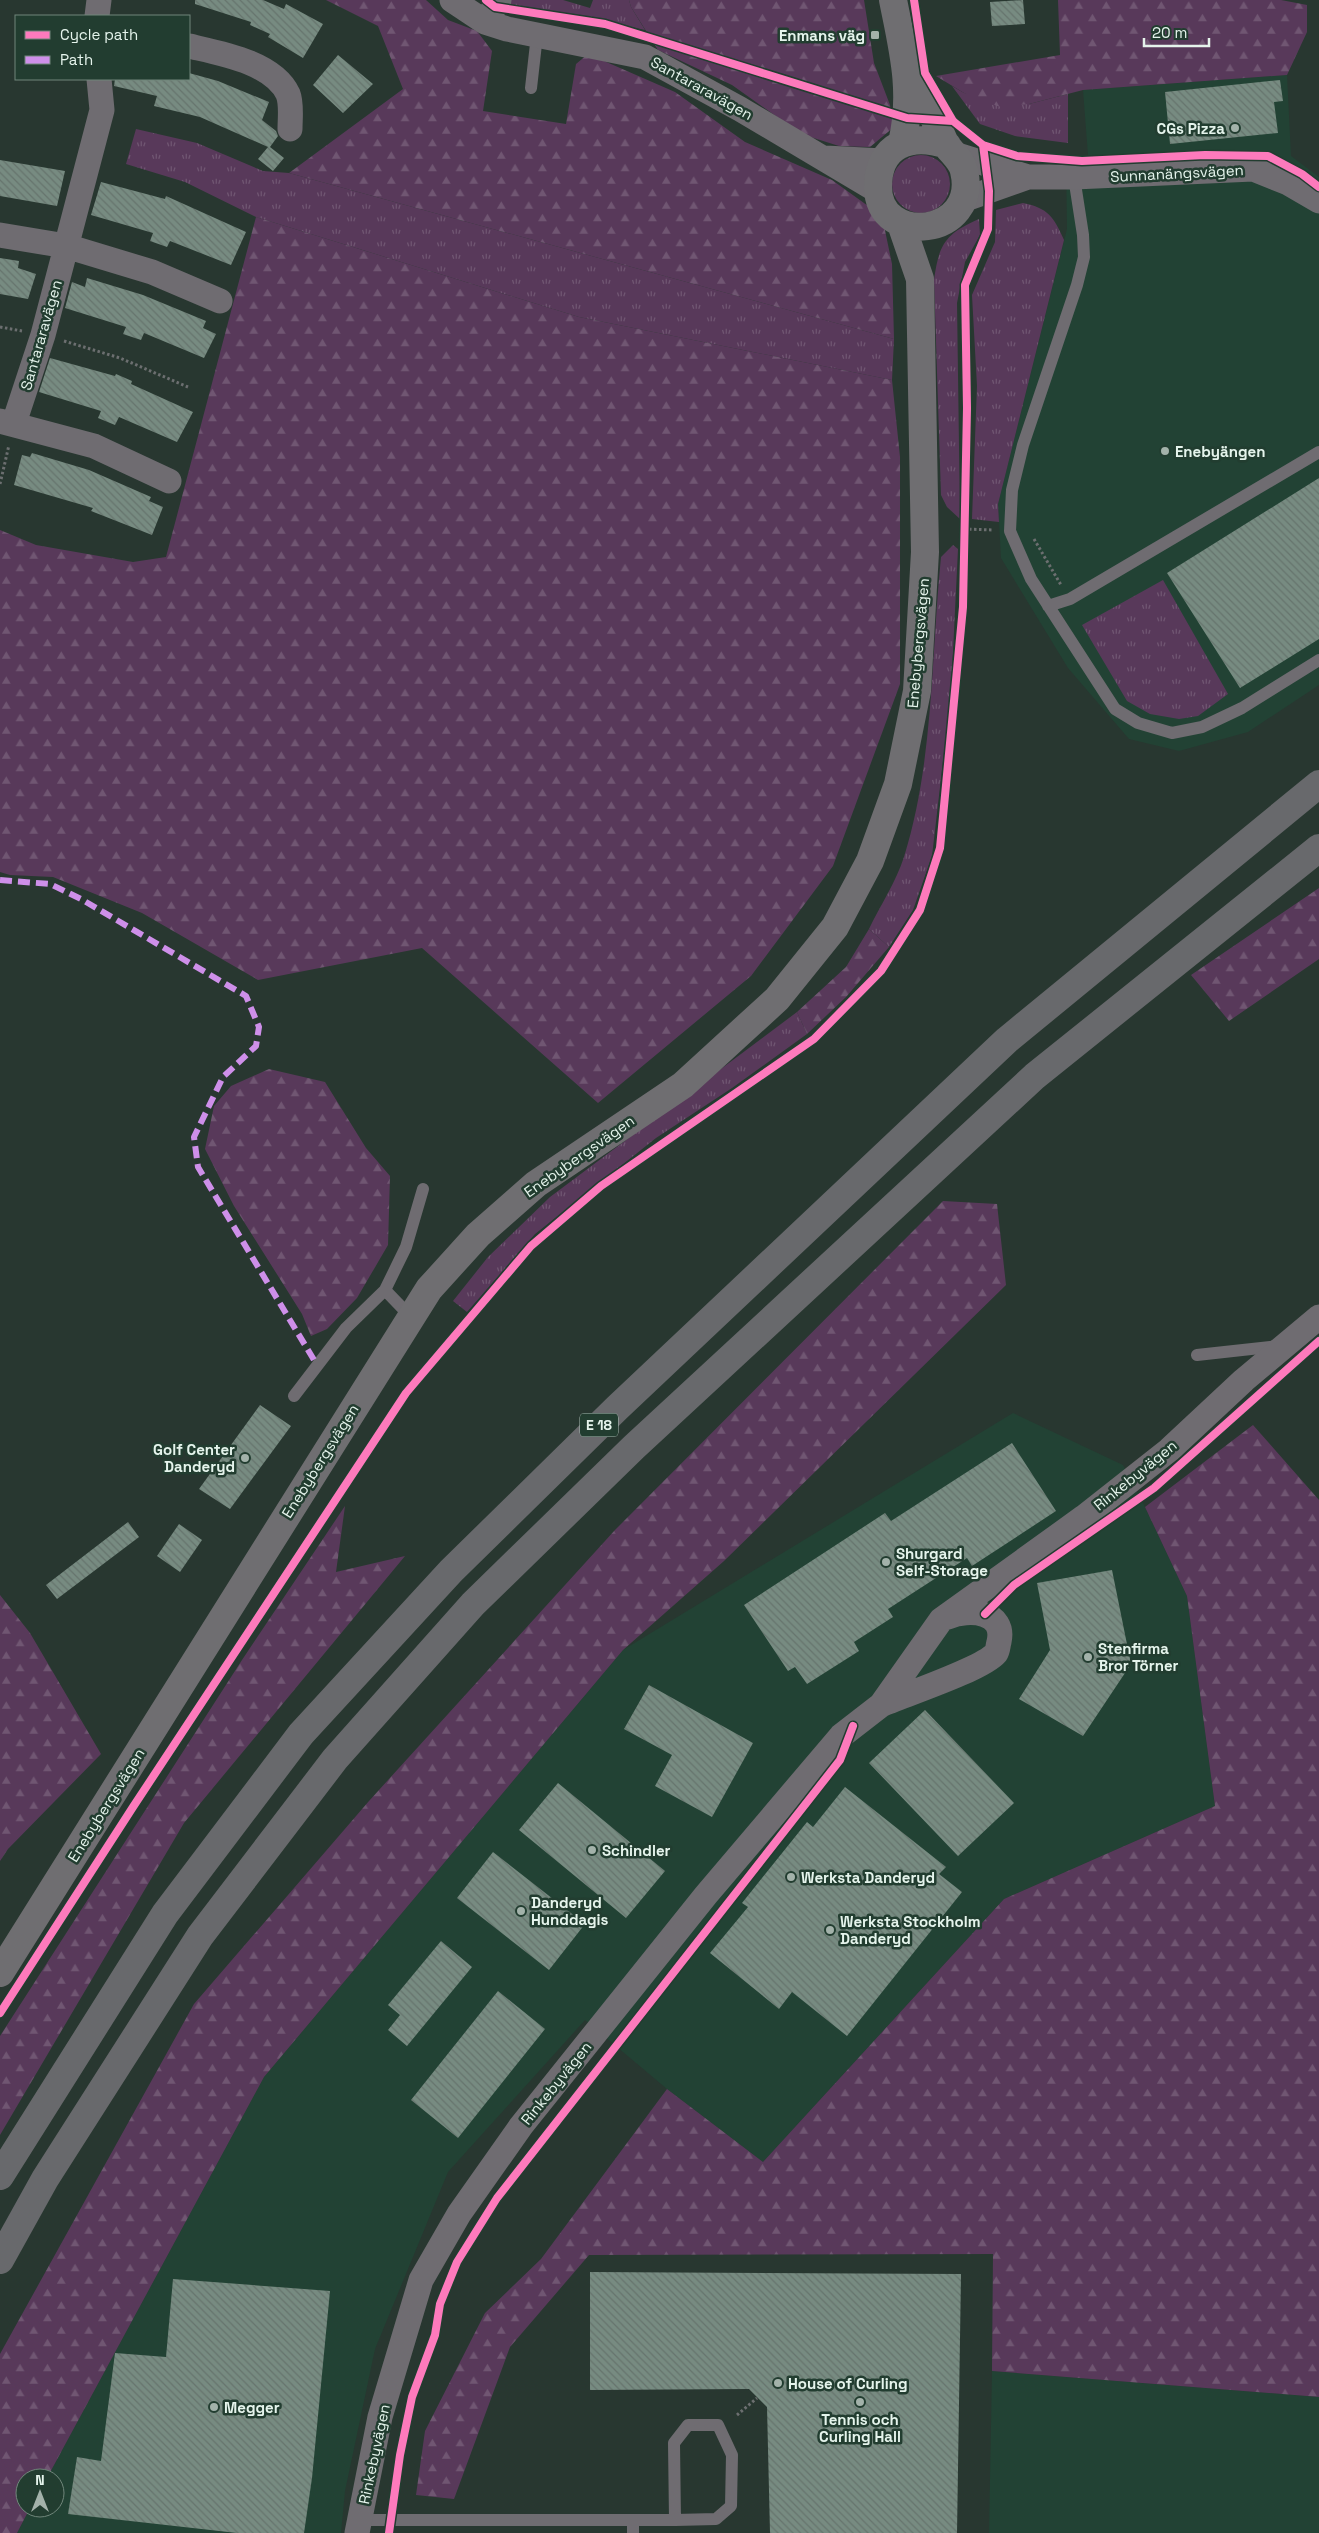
<svg xmlns="http://www.w3.org/2000/svg" width="1319" height="2533" font-family="'Space Grotesk',sans-serif">
  <style>
    .built { fill: #224234 }
    .grass { fill: url(#grass-tufts) }
    .forest { fill: url(#forest-firs) }
    .building { fill: url(#building-back-hatch) }
    .lines { fill: none; stroke-linecap: round; stroke-linejoin: round }
    .path { stroke: #6c6f70; stroke-width: 3; stroke-dasharray: 2.5 2.5; stroke-linecap: butt }
    .service { stroke: #6f6c71; stroke-width: 12 }
    .minor { stroke: #6f6c71; stroke-width: 25 }
    .secondary { stroke: #6f6e71; stroke-width: 28 }
    .motorway { stroke: #68696c; stroke-width: 28 }
    .quiet { stroke: #ce8fe9; stroke-width: 6; stroke-dasharray: 12 6; stroke-linecap: butt }
    .cycleway-casing { stroke: #223d30; stroke-width: 11 }
    .cycleway { stroke: #fd7abc; stroke-width: 8 }
    .poi-dot { fill: #a3b2aa; stroke: #223d30; stroke-width: 2 }
    .labels { text-anchor: middle; dominant-baseline: central; stroke-width: 5; stroke-linejoin: round; paint-order: stroke }
    .shield { fill: #223d30; stroke: #aabdb4; stroke-width: 1 }
    .shield-label { font-size: 14px; font-weight: bold; fill: #e5f4ec }
    .poi-label { font-size: 15px; font-weight: bold; fill: #e5f4ec; stroke: #223d30; text-anchor: start }
    .street-label { font-size: 15px; fill: #e5f4ec; stroke: #223d30 }
  </style>
  <defs>
    <pattern id="grass-tufts" width="24" height="20" patternUnits="userSpaceOnUse" patternTransform="scale(1.25)"><rect width="24" height="20" fill="#58395a"/><path d="M3 7l-1-3M5 7V3M7 7l1-3M15 17l-1-3M17 17v-4M19 17l1-3" fill="none" stroke="#705672"/></pattern>
    <pattern id="forest-firs" width="22" height="20" patternUnits="userSpaceOnUse" patternTransform="scale(1.25)"><rect width="22" height="20" fill="#58395a"/><path d="M5 1l3.5 6h-7zM16 11l3.5 6h-7z" fill="#705672"/></pattern>
    <pattern id="building-back-hatch" width="6" height="6" patternUnits="userSpaceOnUse" patternTransform="scale(1.25)"><rect width="6" height="6" fill="#778b81"/><path d="M-1 5l2 2M0 0l6 6M5-1l2 2" fill="none" stroke="#66746d"/></pattern>
  </defs>
  <rect width="100%" height="100%" fill="#283730"/>
  <!-- built -->
  <path class="built" d="M1287,75L1291,156L1319,177V685L1248,732L1179,751L1129,739L1068,668L1001,558L998,504L1067,229L1066,156L1088,155L1083,90Z
    M1013,1413L1123,1465L1145,1507L1187,1596L1215,1806L1004,1899L763,2162L667,2089L585,2020L448,2172L375,2349L345,2491L341,2533H17L30,2508H55V2478H47L264,2077L623,1650Z
    M992,2371L1319,2397V2533H989Z"/>
  <!-- grass -->
  <path class="grass" d="M510,0H563L590,8L593,0H629L631,7L645,30L591,18L508,5Z
    M952,86L964,93L1029,104L1068,94V143L1015,136L980,124Z
    M136,129L197,143L263,171L289,173L894,339L892,380L579,317L256,217L185,182L126,164Z
    M892 184a29 29 0 1 1 58 0a29 29 0 1 1-58 0Z
    M1023,203C1048,208 1054,217 1064,240L998,504L999,522L972,519L977,386L972,295L995,242L996,210Z
    M979,219L980,235L965,262L957,303L960,519L947,507L941,495L934,280C939,244 945,234 979,219Z
    M953,545L958,549L951,692L932,856L913,910L889,947L869,929C880,906 896,882 904,857C934,761 931,656 941,557Z
    M1163,580L1228,694L1198,716L1179,719L1150,714L1127,701L1082,625Z
    M797,1012L807,1034L732,1088L656,1138L535,1234L467,1312L453,1301L488,1257L550,1197Z"/>
  <!-- forest -->
  <path class="forest" d="M326,0H426L448,20L477,31L492,51L483,111L566,124L576,64L588,54L675,92L745,142L832,180L882,216L892,264L894,339L289,173L403,89L378,26Z
    M629,0H864L874,63L890,105L894,127L870,147L839,146L801,134L732,85L658,50L631,7Z
    M1058,0H1281L1307,5V32L1287,75L1083,90L1029,104L1000,107L964,93L936,76L1060,55Z
    M256,217L579,317L892,380L900,457V684L833,866L751,976L598,1103L422,948L258,980L142,913L53,877L10,875L0,872V530L36,545L133,562L166,557Z
    M1319,888V959L1229,1021L1191,975Z
    M869,929L889,947L846,997L807,1034L797,1012L846,967Z
    M269,1069L325,1082L366,1148L390,1176L388,1245L357,1298L327,1329L311,1336L302,1314L234,1206L205,1149L214,1106L231,1086Z
    M943,1201L997,1204L1006,1285L724,1561L623,1650L264,2077L47,2478H25V2508H30L17,2533H0V2354L194,2004L369,1801L615,1530Z
    M1253,1425L1319,1500V2397L992,2371L993,2254L589,2255L510,2347L454,2499L416,2495L425,2431L485,2313L541,2259L667,2089L763,2162L1004,1899L1215,1806L1187,1596L1145,1507Z
    M345,1506L336,1572L405,1556L184,1823L0,2135V2036L242,1660Z
    M0,1595L30,1633L101,1754L8,1849L0,1861Z"/>
  <!-- building -->
  <path class="building" d="M195,0H263L284,9L286,4L323,24L303,58L268,37L270,34L250,25L251,22L195,4Z
    M1023,0L1025,24L992,26L990,2Z
    M338,55L373,84L343,113L313,85Z
    M189,73L218,81L269,102L262,120L276,131L278,136L270,147L284,158L273,171L258,159L268,147L200,117L154,106L157,96L114,86L115,79H189Z
    M1280,80L1283,101L1274,102L1278,133L1170,144L1165,92Z
    M0,160L65,171L57,206L0,196Z
    M101,182L165,199L166,196L246,232L231,265L170,241L167,247L150,241L153,233L91,215Z
    M0,258L19,261L18,268L36,274L28,299L0,294Z
    M87,278L143,295L206,321L203,328L216,334L204,358L144,333L141,340L123,334L126,327L65,308L72,282L85,287Z
    M50,358L115,376L116,374L132,381L131,384L193,412L177,442L119,417L115,425L98,418L101,411L39,392Z
    M32,453L89,470L151,497L149,501L163,507L152,535L91,511L93,508L14,485L22,455L30,457Z
    M1319,478V639L1240,688L1167,573Z
    M260,1405L291,1426L230,1509L199,1489Z
    M1012,1443L1056,1511L972,1566L967,1558L888,1609L893,1617L854,1642L859,1651L807,1684L795,1667L788,1671L744,1605L885,1513L891,1521Z
    M128,1522L139,1537L57,1599L46,1585Z
    M179,1524L202,1540L180,1572L157,1556Z
    M1112,1570L1131,1664L1083,1736L1019,1699L1050,1650L1037,1583Z
    M649,1685L753,1743L712,1817L655,1786L672,1755L624,1729Z
    M925,1710L1014,1803L958,1856L869,1763Z
    M558,1783L665,1871L626,1918L519,1830Z
    M845,1787L946,1867L939,1874L962,1892L847,2036L792,1992L779,2009L710,1953L748,1907L742,1903L807,1822L813,1827Z
    M493,1852L585,1924L549,1970L457,1898Z
    M441,1941L472,1967L407,2046L388,2030L400,2015L388,2005Z
    M498,1991L545,2029L458,2138L411,2100Z
    M590,2272L961,2274L957,2533H770L767,2407L749,2389L590,2390Z
    M173,2279L330,2291L312,2478L304,2533H237L68,2514L77,2457L101,2461L115,2353L166,2357Z"/>
  <g class="lines">
    <!-- path -->
    <path class="path" d="M0,327L22,331
      M64,341L120,358L188,387
      M0,484L9,445
      M964,529L993,530
      M1034,539L1061,585
      M737,2415L757,2398"/>
    <!-- service -->
    <path class="service" d="M531,88L537,35
      M1074,177L1083,235L1084,257L1077,285L1023,445L1012,490L1010,531L1031,579L1115,709L1138,723L1172,733L1202,727L1242,708L1319,660
      M1048,606L1070,599L1319,452
      M410,1316L385,1290L406,1247L423,1189
      M1197,1355L1278,1346
      M294,1396L346,1328L385,1290
      M360,2520H675L716,2519L731,2506L732,2455L718,2425H688L674,2443L675,2520
      M633,2533V2520"/>
    <!-- minor -->
    <path class="minor" d="M452,0L485,22L507,29L645,57L740,109L878,191
      M97,16L99,0
      M485,22L499,0
      M189,46C219,53 273,62 288,94C292,104 290,118 290,129
      M954,154L1028,177H1074L1253,169L1288,183L1319,201
      M825,158L883,161
      M963,200L1028,177
      M0,235L66,246L152,272L220,301
      M0,421L94,446L169,481
      M14,423L43,335L102,110L99,79
      M881,1705C904,1695 983,1669 996,1653C998,1650 998,1645 999,1642C1006,1611 969,1608 948,1617
      M357,2533L380,2417L421,2280L459,2214L521,2126L706,1895L841,1736L881,1705L941,1620L1084,1517L1169,1450L1244,1380L1319,1317"/>
    <!-- secondary -->
    <path class="secondary" d="M893,0C903,50 914,92 902,143
      M908,76C917,91 928,106 936,122C940,130 942,139 947,146C953,154 962,161 964,171C980,237 878,247 878,187C878,144 911,133 947,145
      M0,1973L429,1289L478,1235L536,1184L683,1085L777,999L835,927L870,861L898,784L917,691L925,552L920,279L901,224"/>
    <!-- motorway -->
    <path class="motorway" d="M0,2176L165,1914L301,1734L451,1571L617,1408L1007,1040L1319,784
      M0,2260L45,2179L200,1936L335,1759L473,1604L634,1447L1035,1076L1319,848"/>
    <!-- quiet -->
    <path class="quiet" d="M0,880L50,884L81,899L246,996L259,1027L256,1046L223,1077L194,1137L198,1167L317,1365"/>
    <!-- cycleway casing -->
    <g class="cycleway-casing">
      <path id="cycleway" d="M486,0L495,7L605,24L907,118L953,121
        M914,0L925,73L953,121L983,145L1017,156L1082,161L1205,155L1268,156L1302,174L1319,187
        M985,1614L1014,1585L1154,1488L1319,1341
        M0,2013L133,1807L406,1393L531,1246L601,1186L814,1039L881,971L920,910L940,848L963,607L967,408L965,285L988,229L989,191L983,145
        M389,2533L400,2455L412,2397L435,2335L440,2304L457,2262L497,2198L840,1760L853,1726"/>
    </g>
    <!-- cycleway -->
    <use href="#cycleway" class="cycleway"/>
  </g>
  <!-- markers -->
  <g class="poi-dot">
    <rect x="870" y="30" width="10" height="10" rx="2.5"/>
    <circle cx="1235" cy="128" r="5"/>
    <circle cx="1165" cy="451" r="5"/>
    <circle cx="245" cy="1458" r="5"/>
    <circle cx="886" cy="1562" r="5"/>
    <circle cx="1088" cy="1657" r="5"/>
    <circle cx="592" cy="1850" r="5"/>
    <circle cx="791" cy="1877" r="5"/>
    <circle cx="521" cy="1911" r="5"/>
    <circle cx="830" cy="1930" r="5"/>
    <circle cx="778" cy="2383" r="5"/>
    <circle cx="860" cy="2402" r="5"/>
    <circle cx="214" cy="2407" r="5"/>
  </g>
  <g class="labels">
    <!-- shield labels -->
    <rect class="shield" x="580" y="1413.5" width="38" height="23" rx="4"/>
    <g class="shield-label">
      <text x="599" y="1425">E 18</text>
    </g>
    <!-- poi labels -->
    <g class="poi-label">
      <text x="865" y="35" text-anchor="end">Enmans väg</text>
      <text x="1225" y="128" text-anchor="end">CGs Pizza</text>
      <text x="1175" y="451">Enebyängen</text>
      <text x="235" y="1449" text-anchor="end">Golf Center<tspan x="235" dy="17">Danderyd</tspan></text>
      <text x="896" y="1553">Shurgard<tspan x="896" dy="17">Self-Storage</tspan></text>
      <text x="1098" y="1648">Stenfirma<tspan x="1098" dy="17">Bror Törner</tspan></text>
      <text x="602" y="1850">Schindler</text>
      <text x="801" y="1877">Werksta Danderyd</text>
      <text x="531" y="1902">Danderyd<tspan x="531" dy="17">Hunddagis</tspan></text>
      <text x="840" y="1921">Werksta Stockholm<tspan x="840" dy="17">Danderyd</tspan></text>
      <text x="788" y="2383">House of Curling</text>
      <text x="224" y="2407">Megger</text>
      <text x="860" y="2419" text-anchor="middle">Tennis och<tspan x="860" dy="17">Curling Hall</tspan></text>
    </g>
    <!-- street labels -->
    <g class="street-label">
      <text transform="translate(702 88) rotate(29)">Santararavägen</text>
      <text transform="translate(1177 173) rotate(-3)">Sunnanängsvägen</text>
      <text transform="translate(41 335) rotate(-74)">Santararavägen</text>
      <text transform="translate(918 643) rotate(-85)">Enebybergsvägen</text>
      <text transform="translate(579 1156) rotate(-35)">Enebybergsvägen</text>
      <text transform="translate(320 1461) rotate(-58)">Enebybergsvägen</text>
      <text transform="translate(1135 1475) rotate(-39)">Rinkebyvägen</text>
      <text transform="translate(106 1805) rotate(-58)">Enebybergsvägen</text>
      <text transform="translate(556 2083) rotate(-51)">Rinkebyvägen</text>
      <text transform="translate(374 2454) rotate(-78)">Rinkebyvägen</text>
    </g>
  </g>
  <!-- legend -->
  <rect x="15" y="15" width="175" height="65" fill="#223d30" stroke="#70867b"/>
  <rect x="25" y="31" width="25" height="8" fill="#fd7abc" stroke="#70867b"/>
  <text x="60" y="40" font-size="15" fill="#e5f4ec">Cycle path</text>
  <rect x="25" y="56" width="25" height="8" fill="#ce8fe9" stroke="#70867b"/>
  <text x="60" y="65" font-size="15" fill="#e5f4ec">Path</text>
  <!-- north arrow -->
  <g transform="translate(40 2493)"><circle r="24" fill="#223d30" stroke="#70867b"/>
  <path d="M0-4L9 19L0 12L-9 19Z" fill="#a3b2aa"/>
  <text y="-8" font-size="14" font-weight="bold" text-anchor="middle" fill="#e5f4ec">N</text>
  </g>
  <!-- scale -->
  <path d="M1144 38v8h65v-8" fill="none" stroke="#e5f4ec" stroke-width="2.5"/>
  <text x="1152" y="38" font-size="15" fill="#e5f4ec" stroke="#223d30" stroke-width="4" paint-order="stroke">20 m</text>
</svg>
